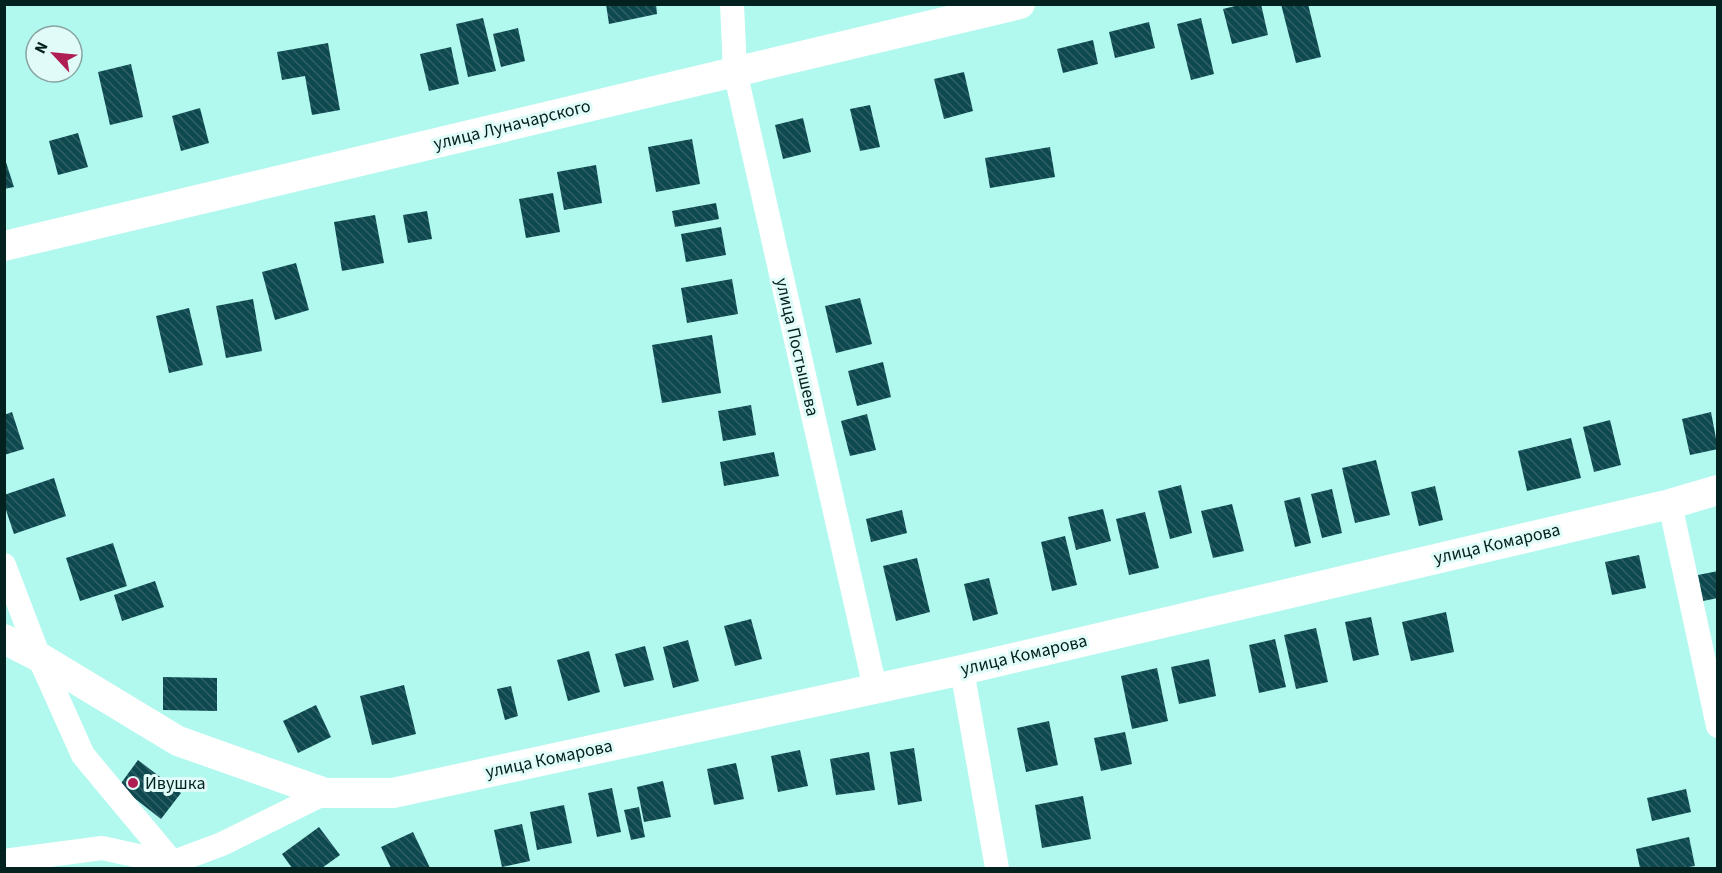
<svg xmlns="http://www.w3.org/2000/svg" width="1722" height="873" font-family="'Source Sans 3',sans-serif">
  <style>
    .building { fill: url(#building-back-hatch) }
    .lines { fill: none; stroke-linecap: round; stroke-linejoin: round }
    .minor { stroke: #fff; stroke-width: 24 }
    .tertiary { stroke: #fff; stroke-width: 30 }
    .poi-dot { fill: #af1e52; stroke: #e1fcf8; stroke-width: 2 }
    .labels { text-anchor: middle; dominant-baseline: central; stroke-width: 6; stroke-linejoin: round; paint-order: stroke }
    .street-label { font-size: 18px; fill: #03211f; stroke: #e1fcf8 }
    .poi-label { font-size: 18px; fill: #03211f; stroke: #e1fcf8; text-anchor: start }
  </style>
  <defs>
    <pattern id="building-back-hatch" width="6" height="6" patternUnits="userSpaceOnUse" patternTransform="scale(1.5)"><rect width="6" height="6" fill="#0f4950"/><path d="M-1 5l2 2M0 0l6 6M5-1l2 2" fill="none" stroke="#306066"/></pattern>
  </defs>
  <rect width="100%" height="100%" fill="#b1f8ef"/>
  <!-- building -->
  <path class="building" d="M606,4H656L657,14L609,24Z
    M1243,4H1261L1268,35L1232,44L1223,9Z
    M1281,4H1308L1321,57L1296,63Z
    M483,18L496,71L468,77L456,24Z
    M1201,18L1214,74L1191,80L1177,24Z
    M1149,22L1155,48L1115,58L1109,32Z
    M518,28L525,61L501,67L493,34Z
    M1093,40L1098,64L1063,73L1057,49Z
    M328,43L340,110L312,115L305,76L282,80L277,52Z
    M451,47L459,84L429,91L420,54Z
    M131,64L143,117L110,125L98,72Z
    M964,72L973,111L944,119L934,79Z
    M870,105L880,147L860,151L850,109Z
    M200,108L209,143L181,151L172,116Z
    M803,118L811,152L783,159L775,125Z
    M78,133L88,167L58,175L49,141Z
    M692,139L700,184L656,192L648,147Z
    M1050,147L1055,177L990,188L985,158Z
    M4,156L14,187L4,189Z
    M596,165L602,203L564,210L557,172Z
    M553,193L560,232L526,238L519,199Z
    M716,203L719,219L675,227L672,211Z
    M427,211L432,239L408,243L403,215Z
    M375,215L384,263L342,271L334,222Z
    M721,227L726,255L686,262L681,234Z
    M296,263L309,310L275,320L262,272Z
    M732,279L738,314L687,323L681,288Z
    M860,298L872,344L836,353L825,306Z
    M253,299L262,351L226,358L216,306Z
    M189,308L203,365L169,373L156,316Z
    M712,335L721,393L662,403L652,345Z
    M883,362L891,397L857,406L848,371Z
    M751,405L756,435L723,441L718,411Z
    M12,412L24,449L4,455V415Z
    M1711,412L1718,449L1690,455L1682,419Z
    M867,414L876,450L850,456L841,421Z
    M1610,420L1621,465L1594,472L1583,427Z
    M1571,438L1581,478L1527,491L1518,451Z
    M774,452L779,476L724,486L720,462Z
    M1376,460L1390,515L1355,523L1342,468Z
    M54,478L66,516L14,534L4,504V495Z
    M1181,485L1192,533L1170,539L1158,491Z
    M1435,486L1443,520L1419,526L1411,492Z
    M1332,489L1342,533L1322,538L1311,494Z
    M1300,497L1311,543L1295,547L1284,501Z
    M1232,504L1244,551L1213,558L1201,511Z
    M1103,509L1111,541L1076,550L1068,517Z
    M902,510L907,533L871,542L866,519Z
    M1145,512L1159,568L1129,575L1116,519Z
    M1065,536L1077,585L1052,591L1041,542Z
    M113,543L127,586L80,601L66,558Z
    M1639,555L1646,588L1612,595L1605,562Z
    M917,558L930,612L896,621L883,566Z
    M1718,571V598L1703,601L1698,575Z
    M989,578L998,614L973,621L964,584Z
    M155,581L164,607L122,621L114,595Z
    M1446,612L1454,652L1411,661L1402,622Z
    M1371,617L1379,655L1353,661L1345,622Z
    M751,619L762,659L735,666L724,626Z
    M1316,628L1328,682L1296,689L1284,635Z
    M1275,639L1286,687L1259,693L1249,645Z
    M688,640L699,681L673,688L663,647Z
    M645,646L654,680L624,687L615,654Z
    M589,651L600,692L568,701L557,660Z
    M1209,659L1216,696L1179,704L1171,667Z
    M1157,668L1168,721L1132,729L1121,676Z
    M163,677L217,678V711L163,710Z
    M404,685L416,734L372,745L360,696Z
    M511,686L518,716L505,720L497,689Z
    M316,705L331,737L298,753L283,721Z
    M1049,721L1058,765L1026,772L1017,728Z
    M1125,732L1132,764L1101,771L1094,738Z
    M914,748L922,801L898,805L890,752Z
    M800,750L808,786L778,792L771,756Z
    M869,752L875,790L836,795L830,759Z
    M138,760L181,793L161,819L119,786Z
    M736,763L744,799L714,805L707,769Z
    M663,781L671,817L644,822L637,787Z
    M612,788L621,832L597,837L588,793Z
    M1686,789L1691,812L1652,821L1647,798Z
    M1083,796L1091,839L1042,848L1035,805Z
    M564,805L572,843L537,850L530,812Z
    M639,807L645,837L631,840L624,810Z
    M522,824L530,861L502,867L494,830Z
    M319,827L340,855L322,868H292L282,854Z
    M413,832L430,868H391L381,847Z
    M1689,837L1695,866L1682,868H1640L1636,849Z"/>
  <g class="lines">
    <!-- minor -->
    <path class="minor" d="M732,4L735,71L875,688
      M1670,504L1718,726
      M4,565L39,657L83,755L177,868
      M962,670L997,868
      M4,861L102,848L171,863L222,844L325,793"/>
    <!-- tertiary -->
    <path class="tertiary" d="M4,246L1020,4
      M4,639L39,657L178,741L325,793H393L962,670L1670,504L1718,490"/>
  </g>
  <!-- markers -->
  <circle class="poi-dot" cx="133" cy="783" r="6"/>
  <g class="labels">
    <!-- street labels -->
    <g class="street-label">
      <text transform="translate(512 125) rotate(-14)">улица Луначарского</text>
      <text transform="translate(797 347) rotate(77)">улица Постышева</text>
      <text transform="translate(1497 544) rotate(-13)">улица Комарова</text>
      <text transform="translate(1024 655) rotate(-13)">улица Комарова</text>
      <text transform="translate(549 759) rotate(-12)">улица Комарова</text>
    </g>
    <!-- poi labels -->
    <g class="poi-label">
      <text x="145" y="783">Ивушка</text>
    </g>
  </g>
  <!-- border -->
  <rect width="1722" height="873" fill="none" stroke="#03211f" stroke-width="12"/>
  <!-- north arrow -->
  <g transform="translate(54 54) rotate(296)"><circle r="28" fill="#e1fcf8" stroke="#88a4a1" stroke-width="1.5"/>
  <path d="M0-4.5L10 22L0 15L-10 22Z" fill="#af1e52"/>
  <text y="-9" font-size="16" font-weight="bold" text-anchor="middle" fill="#03211f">N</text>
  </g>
</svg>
